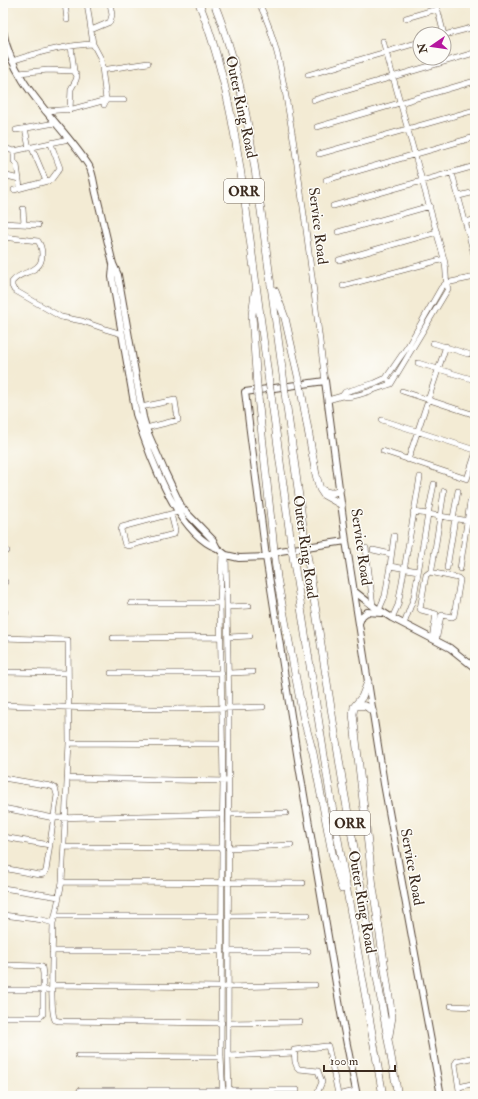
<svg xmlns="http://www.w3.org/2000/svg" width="478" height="1099" font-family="'IM FELL Double Pica',serif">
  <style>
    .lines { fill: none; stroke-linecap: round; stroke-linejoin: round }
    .minor-casing { stroke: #574739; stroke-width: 6 }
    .major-casing { stroke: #574739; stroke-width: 8 }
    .highway-casing { stroke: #574739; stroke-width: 8 }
    .minor { stroke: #fff; stroke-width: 5 }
    .major { stroke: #fff; stroke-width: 6 }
    .highway { stroke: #fff; stroke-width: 7 }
    .highway-bridge-casing { stroke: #574739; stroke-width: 8; stroke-linecap: butt }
    .highway-bridge { stroke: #fff; stroke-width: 7 }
    .labels { text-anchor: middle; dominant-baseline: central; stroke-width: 3; stroke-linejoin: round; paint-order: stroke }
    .shield { fill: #fdfcf7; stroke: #75695f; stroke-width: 1 }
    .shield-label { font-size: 14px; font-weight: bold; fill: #3b2a1e }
    .street-label { font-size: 15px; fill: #3b2a1e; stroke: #fdfcf7 }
  </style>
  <rect width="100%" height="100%" fill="#fdfcf7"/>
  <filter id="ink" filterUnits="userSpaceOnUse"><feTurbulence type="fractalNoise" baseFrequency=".025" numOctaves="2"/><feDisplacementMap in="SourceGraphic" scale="8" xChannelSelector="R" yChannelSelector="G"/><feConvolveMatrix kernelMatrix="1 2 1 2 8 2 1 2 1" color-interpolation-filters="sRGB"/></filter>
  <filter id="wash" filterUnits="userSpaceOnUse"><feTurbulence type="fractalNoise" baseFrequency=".012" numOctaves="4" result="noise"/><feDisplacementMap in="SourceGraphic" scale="16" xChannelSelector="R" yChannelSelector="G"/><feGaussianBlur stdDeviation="0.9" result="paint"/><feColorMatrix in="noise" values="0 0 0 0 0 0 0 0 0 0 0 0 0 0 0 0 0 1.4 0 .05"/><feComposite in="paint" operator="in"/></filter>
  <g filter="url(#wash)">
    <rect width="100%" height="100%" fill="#f3ebd4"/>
  </g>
  <g filter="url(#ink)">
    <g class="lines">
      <!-- minor casing -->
      <g class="minor-casing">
        <path id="minor" d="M65,3L67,20
          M87,3L93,44L101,59L106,100L104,105
          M259,3C278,41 284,85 291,126C305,210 314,296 325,381
          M436,3L444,35
          M406,18L437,9
          M91,30L110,22L112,15L110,3
          M444,35L475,27
          M383,41L444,259C447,269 445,279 448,289L391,384
          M12,61C39,52 65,45 93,44
          M102,70L148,63
          M19,73L48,70L74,71
          M308,75L420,42
          M314,100L474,53
          M70,110L71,89L76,80L77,76L74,71L71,46
          M45,111L73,109L106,100H124
          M317,127L475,81
          M25,128L29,148
          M16,130L55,123
          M3,148L14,151L69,139
          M32,148L46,181
          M14,151V161L17,165L20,188
          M319,154L475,110
          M452,173L475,258
          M3,175L19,179
          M326,180L475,137
          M14,190L51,180L60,168L51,144
          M459,196L475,192
          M333,206L475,166
          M23,209L24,224
          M466,222L475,219
          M3,223L38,225
          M338,232L430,206
          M3,237L38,241C43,248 44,261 37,267C29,274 20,272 12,282V286L14,290L61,317L82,321L105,329L122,334
          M339,260L437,232
          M343,286L444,259
          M433,343L468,354
          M418,363L475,380
          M402,391L475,415
          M342,396C352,400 380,387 391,384L389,381
          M328,400L342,396L345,392L375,383L386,378L408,346L441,288L446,283L475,277
          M141,407L175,400L178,420L146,428
          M382,420L475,450
          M383,451L467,479L475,455
          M408,460L446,346
          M434,484L428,514L475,522
          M171,514L175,530L174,534L128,546L125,545L121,530L122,527L178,512
          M453,518L458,491
          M366,548L373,606
          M373,550L391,554
          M3,552L7,551
          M222,552L220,603L223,781L222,848L221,1057L223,1096
          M226,555L229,708L228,1056L229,1096
          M390,566L394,536
          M447,568L455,518
          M432,569L444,491
          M460,569L470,502
          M474,572L475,568
          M3,582H5
          M131,603H220
          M227,607L249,606
          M379,610L385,596L390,566L418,571
          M3,611L5,612
          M392,618L398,605L420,477
          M404,624L414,597L428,514L413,512
          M228,637L250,636
          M3,638L68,640L69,743L62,882L55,916
          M113,638L221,637
          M432,639L436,614L421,610L420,609L426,575L430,572L458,578L460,580L454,616L452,617L442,615L441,616L436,641
          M3,672L68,673
          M111,673H222
          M229,673L253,672
          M3,705C89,708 177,711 263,707
          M69,743L223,744
          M3,778L51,786L55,788L57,795L46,871L44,874L39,875L3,868
          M67,778L226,781
          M3,808L54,818L222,814
          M229,814L286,813
          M3,837L50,845
          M64,847L222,848
          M228,848L291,845
          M62,882L303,883
          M3,888L59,897
          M3,915L43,920L53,923
          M222,916H55L53,923C53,938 49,1011 55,1020L59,1021L222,1023
          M228,916L308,915
          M52,951H222
          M228,951H308
          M3,965L38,966L42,967L43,974V1014L40,1017H3
          M52,985L222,987L315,985
          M3,990H52
          M451,1006L475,1007
          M229,1023L300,1022
          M78,1056L221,1057
          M228,1056L295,1053
          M459,1087L475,1083
          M78,1096L80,1090H297
          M316,1096L322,1082L318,1071L299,1069L297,1067L295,1062L294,1050L326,1046H328L338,1094
          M331,1096L356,1091
          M460,1096L455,1064L457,1061L475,1057"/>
      </g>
      <!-- major casing -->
      <g class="major-casing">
        <path id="major" d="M3,31C13,87 60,121 89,166C93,173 94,185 96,193C102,217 107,240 113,264L118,275L143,417L147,431L164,470L182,508L213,540L217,548L226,555L239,558L266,557L280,551L346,541
          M113,266L112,277L136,414C148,452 177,534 217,548
          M354,591L373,606L392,618L450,648L475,668
          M359,623L362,616L367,612L381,613
          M357,1096L342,1019L298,760L266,557L245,392L325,381L346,541L384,784L441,1096"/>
      </g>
      <!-- highway casing -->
      <g class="highway-casing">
        <path id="highway" d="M199,3C227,74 238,149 248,224C255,277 262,330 269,383
          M214,3C242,72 252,145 262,218C269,273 277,328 284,383
          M275,291L285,318L299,380
          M255,293L252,315L257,386
          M301,390L316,475L320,489L324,495L342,505
          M285,393L305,541
          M271,395L291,543
          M258,397L277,578L303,716L313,753L332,853L342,889
          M322,490C329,494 334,494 340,489
          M306,548L344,791L398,1096
          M292,550L330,794L383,1096
          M368,682L362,697L354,707L353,714L373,887L392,1017L389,1035
          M354,707C362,704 367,705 373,712"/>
      </g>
      <!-- minor -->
      <use href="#minor" class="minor"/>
      <!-- major -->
      <use href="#major" class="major"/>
      <!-- highway -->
      <use href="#highway" class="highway"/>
      <!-- highway-bridge casing -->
      <g class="highway-bridge-casing">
        <path id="highway-bridge" d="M299,380L301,390
          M269,383L271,395
          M284,383L285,393
          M257,386L258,397
          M305,541L306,548
          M291,543L292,550"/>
      </g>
      <!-- highway-bridge -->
      <use href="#highway-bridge" class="highway-bridge"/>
    </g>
  </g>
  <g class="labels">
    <!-- shield labels -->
    <g class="shield">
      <rect x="224" y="179" width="40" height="24" rx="3"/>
      <rect x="330" y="811" width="40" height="24" rx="3"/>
    </g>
    <g class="shield-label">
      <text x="244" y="191">ORR</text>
      <text x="350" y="823">ORR</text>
    </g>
    <!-- street labels -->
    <g class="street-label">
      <text transform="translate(241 107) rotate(78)">Outer Ring Road</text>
      <text transform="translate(318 226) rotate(83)">Service Road</text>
      <text transform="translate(305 547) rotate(82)">Outer Ring Road</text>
      <text transform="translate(361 547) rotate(82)">Service Road</text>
      <text transform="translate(412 867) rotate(80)">Service Road</text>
      <text transform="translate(362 902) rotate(80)">Outer Ring Road</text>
    </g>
  </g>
  <!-- margin -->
  <rect width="478" height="1099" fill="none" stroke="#fdfcf7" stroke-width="16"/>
  <!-- north arrow -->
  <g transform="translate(432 46) rotate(257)"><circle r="19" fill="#fdfcf7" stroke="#afa8a0"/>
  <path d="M0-3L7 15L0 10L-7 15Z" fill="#b5179e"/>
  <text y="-6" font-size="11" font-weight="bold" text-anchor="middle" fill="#3b2a1e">N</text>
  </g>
  <!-- scale -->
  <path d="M324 1065v6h71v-6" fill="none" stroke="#3b2a1e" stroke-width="2"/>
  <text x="330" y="1065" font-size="12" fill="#3b2a1e" stroke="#fdfcf7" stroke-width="3" paint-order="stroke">100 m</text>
</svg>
